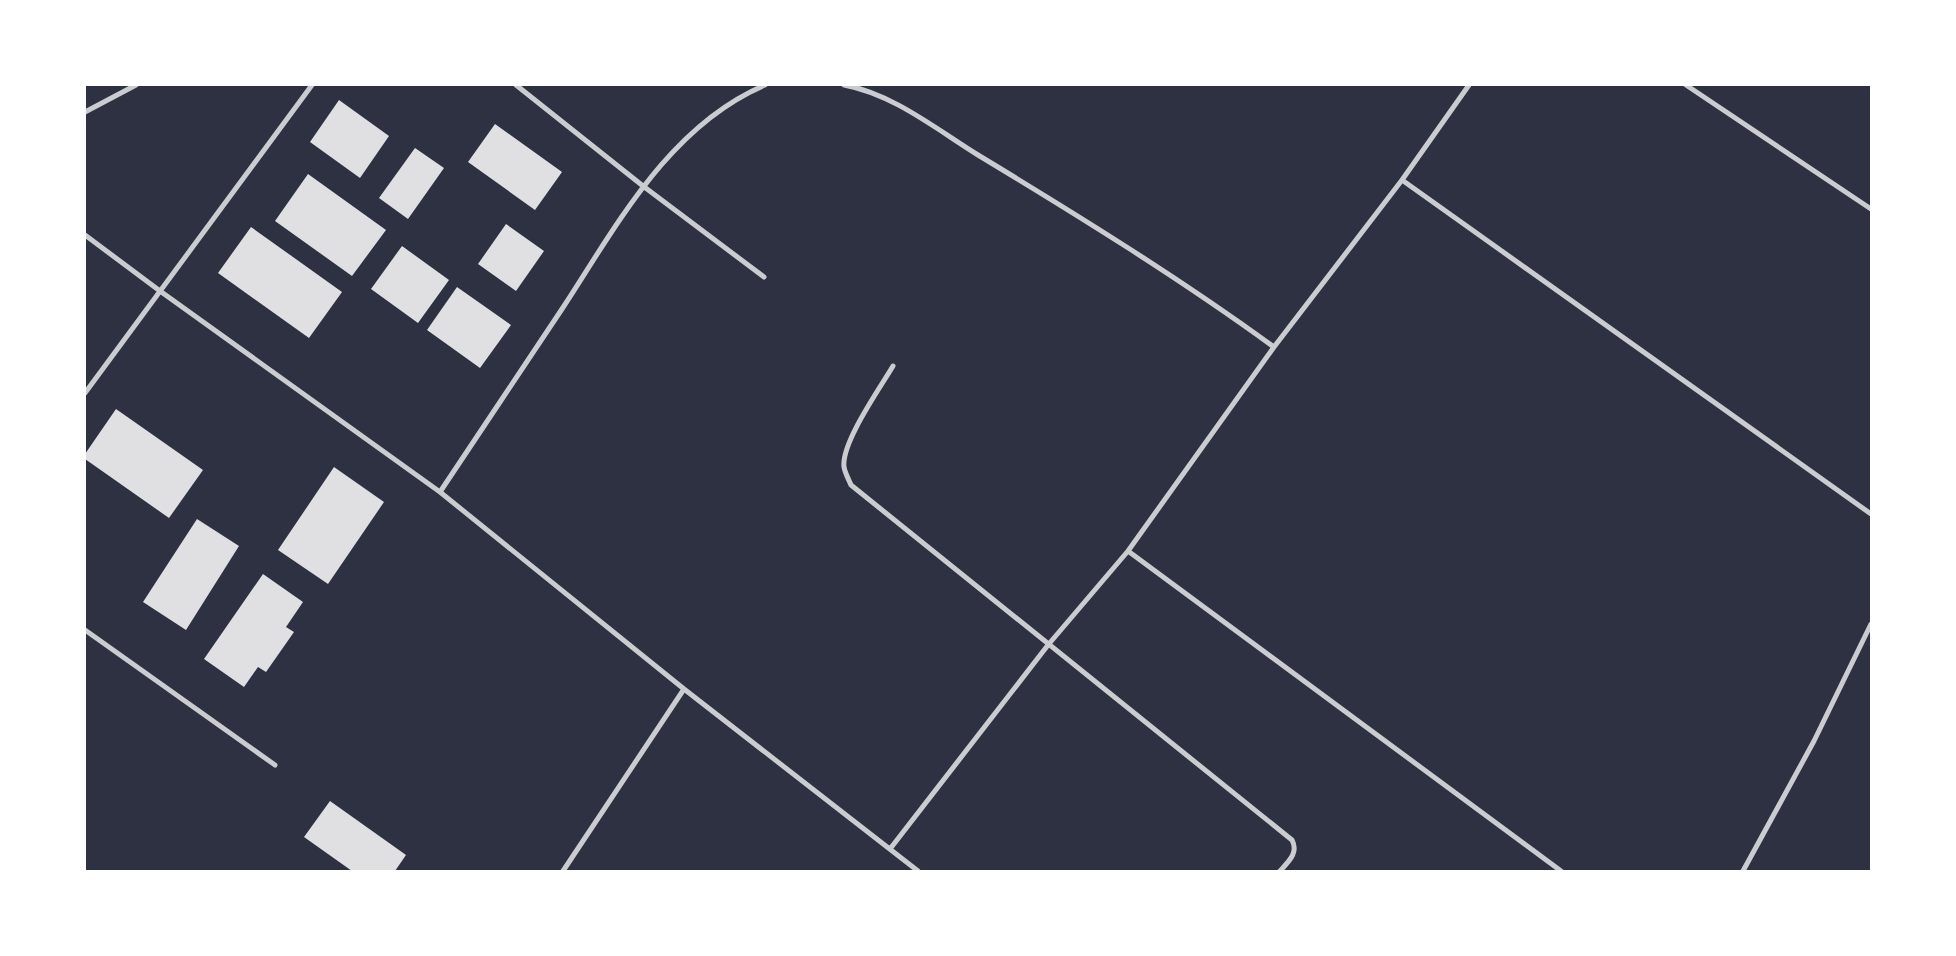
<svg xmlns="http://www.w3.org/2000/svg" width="1956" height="956" font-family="Ubuntu,sans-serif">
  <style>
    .building { fill: #e0e0e3 }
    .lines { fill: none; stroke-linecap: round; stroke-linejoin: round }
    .minor { stroke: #caccd0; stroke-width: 5 }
  </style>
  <rect width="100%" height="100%" fill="#2d3142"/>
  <!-- building -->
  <path class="building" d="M339,100L389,136L360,178L310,142Z
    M495,124L562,172L535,210L468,162Z
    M415,148L444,168L408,219L379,198Z
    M308,174L386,230L352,276L275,221Z
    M506,224L544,251L516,291L478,264Z
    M251,227L342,292L309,338L218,273Z
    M402,246L449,280L418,323L371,289Z
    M457,287L511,325L480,368L427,330Z
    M116,409L203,470L169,518L85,459V454Z
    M334,467L384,502L328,584L278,550Z
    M197,519L239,546L186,630L143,602Z
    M263,574L303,602L286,627L294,632L266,672L258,667L244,687L204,659Z
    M330,801L406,855L395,871H352L304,837Z"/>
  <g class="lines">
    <!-- minor -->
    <path class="minor" d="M516,85L643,186L764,277
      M844,85C893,94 936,129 978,155C1079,216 1179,278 1274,347
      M1686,85L1871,209
      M85,112L136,85
      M1402,180L1871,514
      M85,235L160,291L440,492L684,689L918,871
      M893,366C880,388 841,443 844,467C845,473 849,480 851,485L1292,840C1299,853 1288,862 1280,871
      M85,393L312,85
      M440,492C481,431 521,370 562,309C617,225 669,126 765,85
      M1128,551L1561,871
      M85,630L275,765
      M890,849L1048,645L1128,551L1274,347L1402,180L1469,85
      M563,871L684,689
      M1743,871L1814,741L1871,624"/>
  </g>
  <!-- border -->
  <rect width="1956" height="956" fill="none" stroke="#ffffff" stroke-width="172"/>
</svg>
